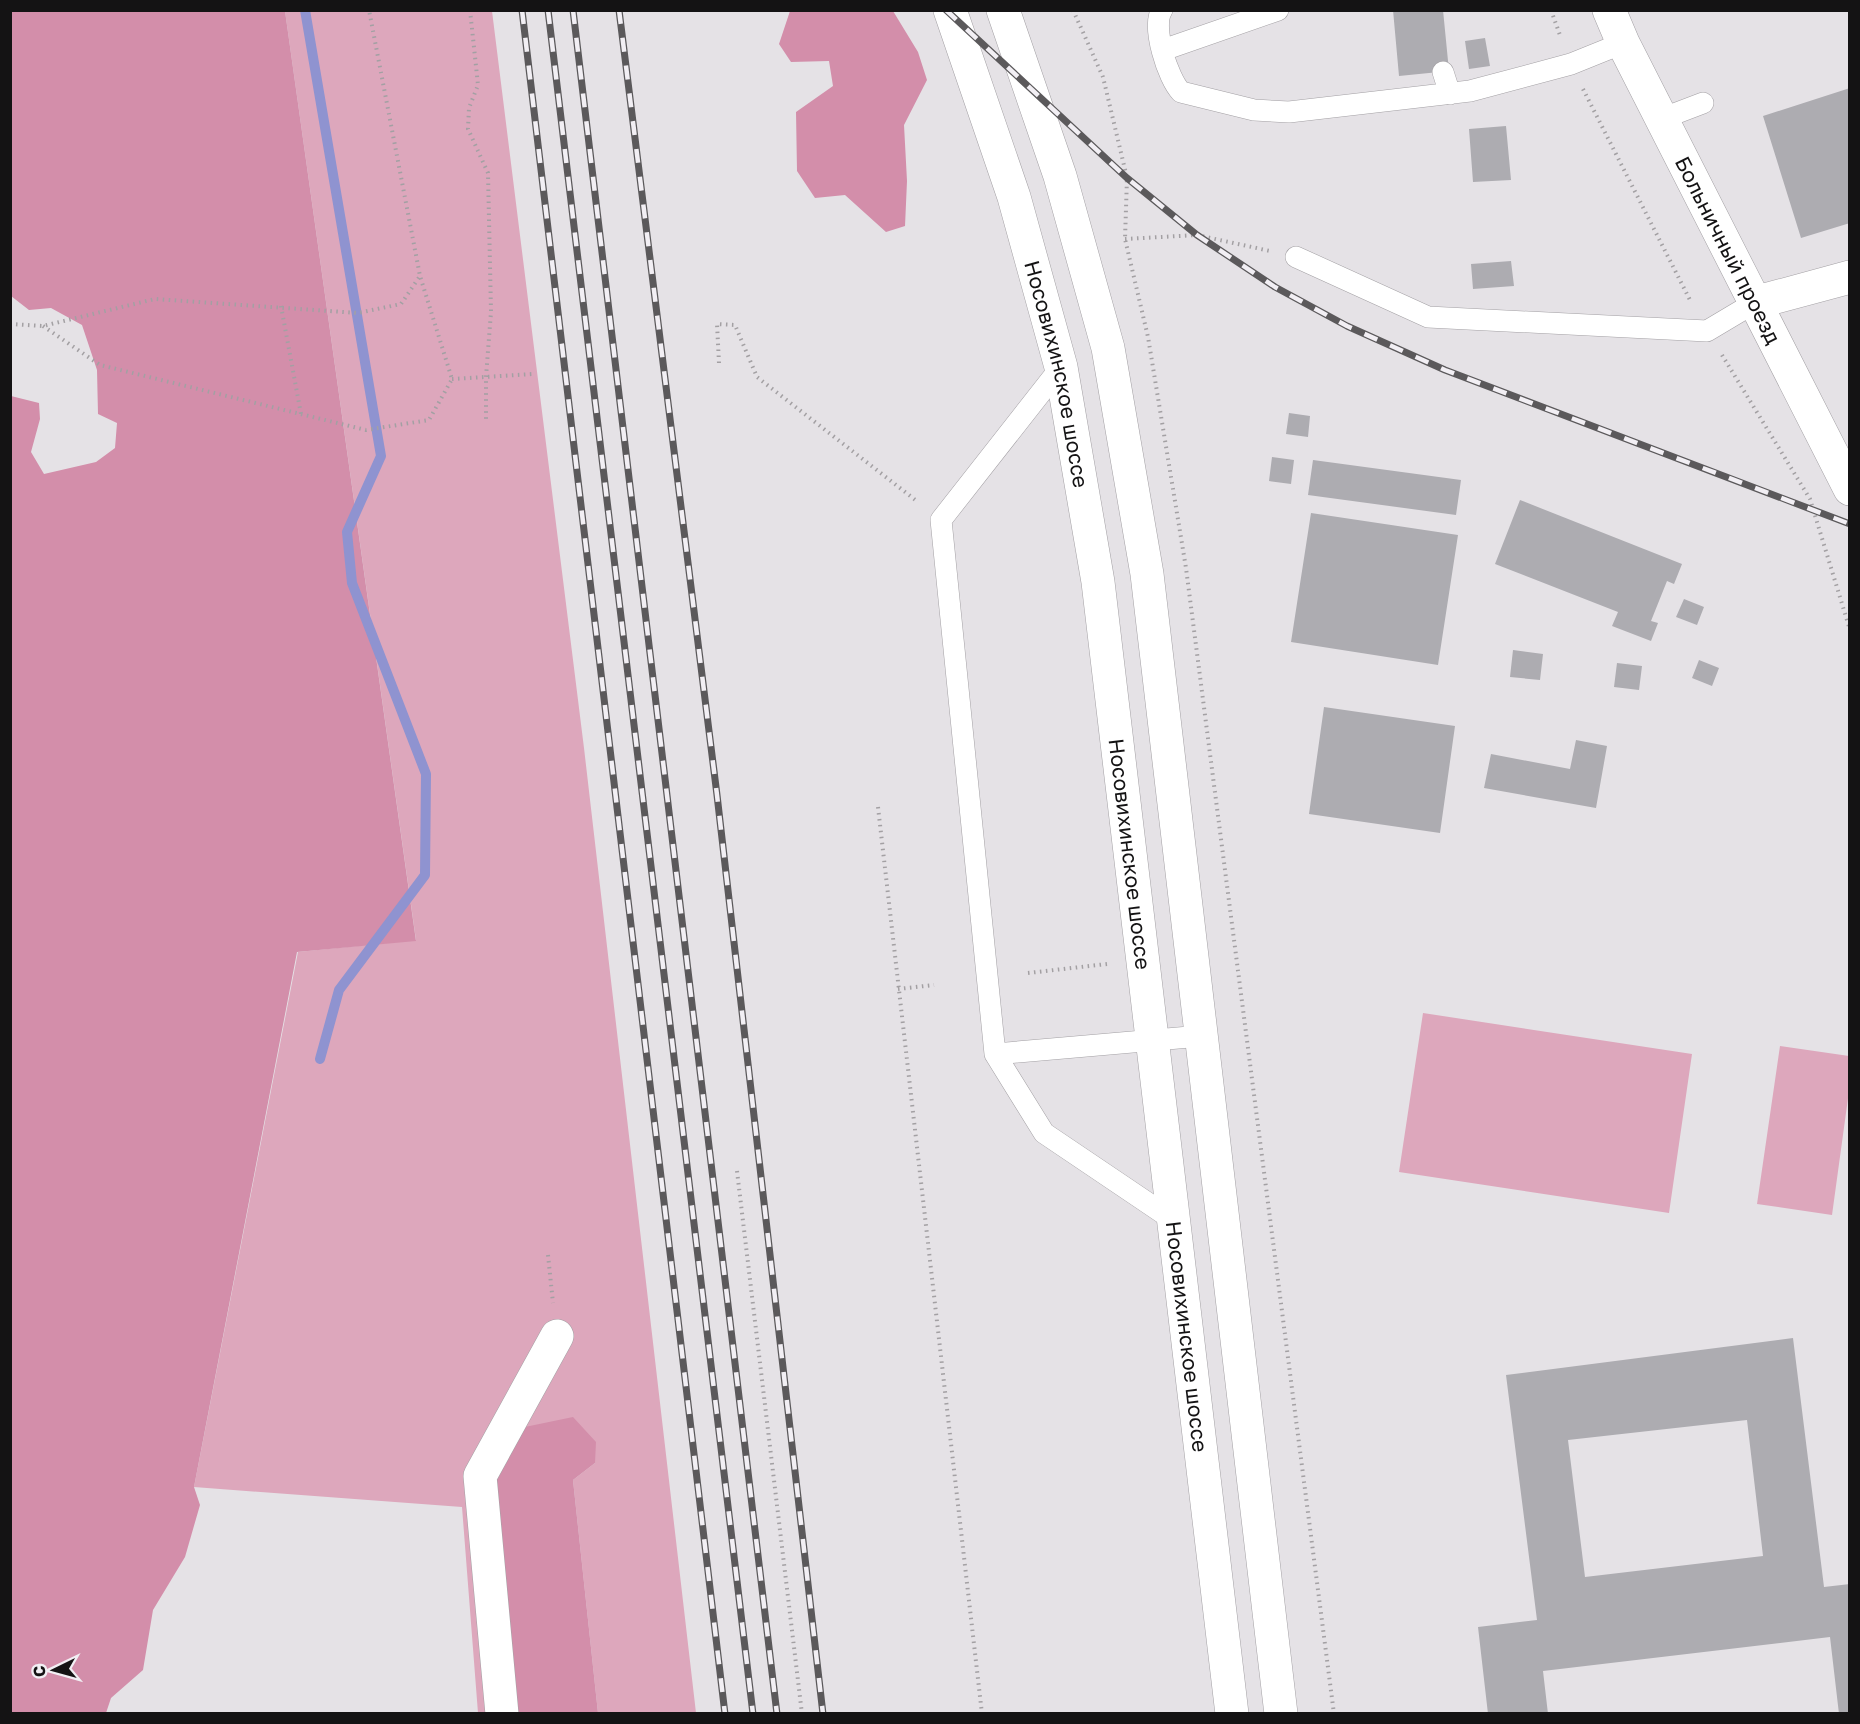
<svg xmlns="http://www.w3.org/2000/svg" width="1860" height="1724" font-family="'Golos Text',sans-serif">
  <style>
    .green { fill: #dda7bc }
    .forest { fill: #d38eaa }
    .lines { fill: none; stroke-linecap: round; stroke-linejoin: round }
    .stream { stroke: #8f93d0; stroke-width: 10 }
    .building { fill: #adacb1; fill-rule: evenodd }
    .lane-casing { stroke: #a3a0a4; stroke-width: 22 }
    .street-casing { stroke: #a3a0a4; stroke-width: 34 }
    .secondary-casing { stroke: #a3a0a4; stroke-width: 34 }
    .path { stroke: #a3a0a3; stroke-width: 4; stroke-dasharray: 1.5 4.5; stroke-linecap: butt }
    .lane { stroke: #fff; stroke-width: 21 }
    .street { stroke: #fff; stroke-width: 33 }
    .secondary { stroke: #fff; stroke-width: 33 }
    .rail-casing { stroke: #5b595b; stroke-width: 7 }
    .rail { stroke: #f2eff4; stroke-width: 4.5; stroke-dasharray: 14; stroke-linecap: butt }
    .labels { text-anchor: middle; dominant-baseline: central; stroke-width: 4.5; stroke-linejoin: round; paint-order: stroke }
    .street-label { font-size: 21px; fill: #141314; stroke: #f2eff4 }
  </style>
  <rect width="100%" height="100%" fill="#e5e2e6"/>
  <!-- green -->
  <path class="green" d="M285,11H492L584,748L696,1713H598L573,1480L595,1463L573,1418L513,1713H478L462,1507L194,1487L298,952L416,940Z
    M1423,1013L1692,1054L1669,1213L1399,1172Z
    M1780,1046L1849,1056V1091L1832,1215L1757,1204Z"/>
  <!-- forest -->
  <path class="forest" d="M11,10L285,11L416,941L297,952L194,1487L200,1505L185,1557L153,1610L143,1670L111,1698L106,1713H11V396L39,403L40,419L31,452L44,474L96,462L115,448L117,423L98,414L97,370L82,325L51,308L29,310L11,296Z
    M790,11H893L918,52L927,80L904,125L907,181L905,226L886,232L845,195L815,198L797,171L796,112L833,86L829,61L791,62L779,44Z
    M573,1417L596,1442L595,1463L573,1480L598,1713H513L491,1468L505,1431Z"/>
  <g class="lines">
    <!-- stream -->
    <path class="stream" d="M305,10L381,456L347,532L352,583L426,774L425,875L339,990L320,1059"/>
  </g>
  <!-- building -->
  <path class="building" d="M1393,10H1443L1449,71L1399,76Z
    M1485,38L1490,66L1469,69L1465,41Z
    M1850,88V223L1801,238L1763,116Z
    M1506,126L1511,180L1473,182L1469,129Z
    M1511,261L1514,286L1473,289L1471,264Z
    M1289,413L1310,416L1308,437L1286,434Z
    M1272,457L1294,460L1291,484L1269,481Z
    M1313,460L1461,480L1456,515L1308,495Z
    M1520,500L1682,564L1674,584L1667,581L1651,621L1658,623L1651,641L1612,626L1618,612L1495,564Z
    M1311,513L1458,535L1438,665L1291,642Z
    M1684,599L1704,607L1697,625L1676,617Z
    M1513,650L1543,654L1540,680L1510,677Z
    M1699,660L1719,668L1712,686L1692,678Z
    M1617,663L1642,666L1639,690L1614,687Z
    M1324,707L1455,726L1440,833L1309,814Z
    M1576,740L1607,746L1596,808L1484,788L1491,754L1570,769Z
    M1793,1338L1824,1587L1850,1584V1714H1839L1830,1637L1543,1671L1548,1714H1488L1478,1627L1537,1620L1506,1375ZM1747,1420L1763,1556L1585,1577L1568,1440Z"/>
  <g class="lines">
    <!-- lane casing -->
    <g class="lane-casing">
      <path id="lane" d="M1162,10C1151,26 1168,79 1181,92L1254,110L1289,112L1470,91L1571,64L1623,43
        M1163,50L1278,10
        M1443,72L1450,94
        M1661,119L1703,103
        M1296,257L1428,317L1707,331L1754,303
        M1061,367L941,520L995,1054L1044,1133L1173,1220
        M995,1054L1201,1036"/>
    </g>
    <!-- street casing -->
    <g class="street-casing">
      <path id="street" d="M1754,303L1850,277
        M502,1714L480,1476L557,1336"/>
    </g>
    <!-- secondary casing -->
    <g class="secondary-casing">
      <g id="secondary">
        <path id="s1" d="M950,10L1014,197L1061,367L1098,582L1232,1714"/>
        <path d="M1003,10L1060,176L1108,348L1147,574L1281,1714"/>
        <path id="s2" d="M1609,10L1623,43L1850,489"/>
      </g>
    </g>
    <!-- path -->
    <path class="path" d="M470,10L478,85L469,108L468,129L488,173L491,312L486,377V419
      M1073,10L1103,77L1127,178L1125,239L1148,337L1186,568L1334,1714
      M1551,10L1561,38
      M1583,89L1691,302
      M1125,239L1197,235L1270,251
      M281,306L301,414
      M10,324L43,326L155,299L358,313L401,304L420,276
      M43,326L100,365L366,430L429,420L452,379L420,276L369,10
      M1722,355L1810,499L1850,630
      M719,363L717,324L735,325L757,377L918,502
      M452,379L533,374
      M878,807L982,1714
      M1028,973L1107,964
      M898,989L934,985
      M737,1171L802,1714
      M548,1255L553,1303"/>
    <!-- lane -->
    <use href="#lane" class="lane"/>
    <!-- street -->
    <use href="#street" class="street"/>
    <!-- secondary -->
    <use href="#secondary" class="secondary"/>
    <!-- rail casing -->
    <g class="rail-casing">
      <path id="rail" d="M522,10L725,1714
        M548,10L753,1714
        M573,10L777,1714
        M619,10L717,795L823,1714
        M946,10L1127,178L1197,235L1275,287L1347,326L1445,370L1850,524"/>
    </g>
    <!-- rail -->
    <use href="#rail" class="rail"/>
  </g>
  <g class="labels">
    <!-- street labels -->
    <g class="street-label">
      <text stroke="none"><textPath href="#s2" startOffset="268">Больничный проезд</textPath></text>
      <text stroke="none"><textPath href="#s1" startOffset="380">Носовихинское шоссе</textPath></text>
      <text stroke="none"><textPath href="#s1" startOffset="866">Носовихинское шоссе</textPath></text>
      <text stroke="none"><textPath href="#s1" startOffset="1352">Носовихинское шоссе</textPath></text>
    </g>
  </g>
  <!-- border -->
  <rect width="1860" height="1724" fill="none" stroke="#141314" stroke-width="24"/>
  <!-- north arrow -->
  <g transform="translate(54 1670) rotate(265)" stroke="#f2eff4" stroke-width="4.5" paint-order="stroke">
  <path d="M0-4.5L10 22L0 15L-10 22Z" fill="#141314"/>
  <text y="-9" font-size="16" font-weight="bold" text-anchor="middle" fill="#141314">С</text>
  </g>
</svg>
